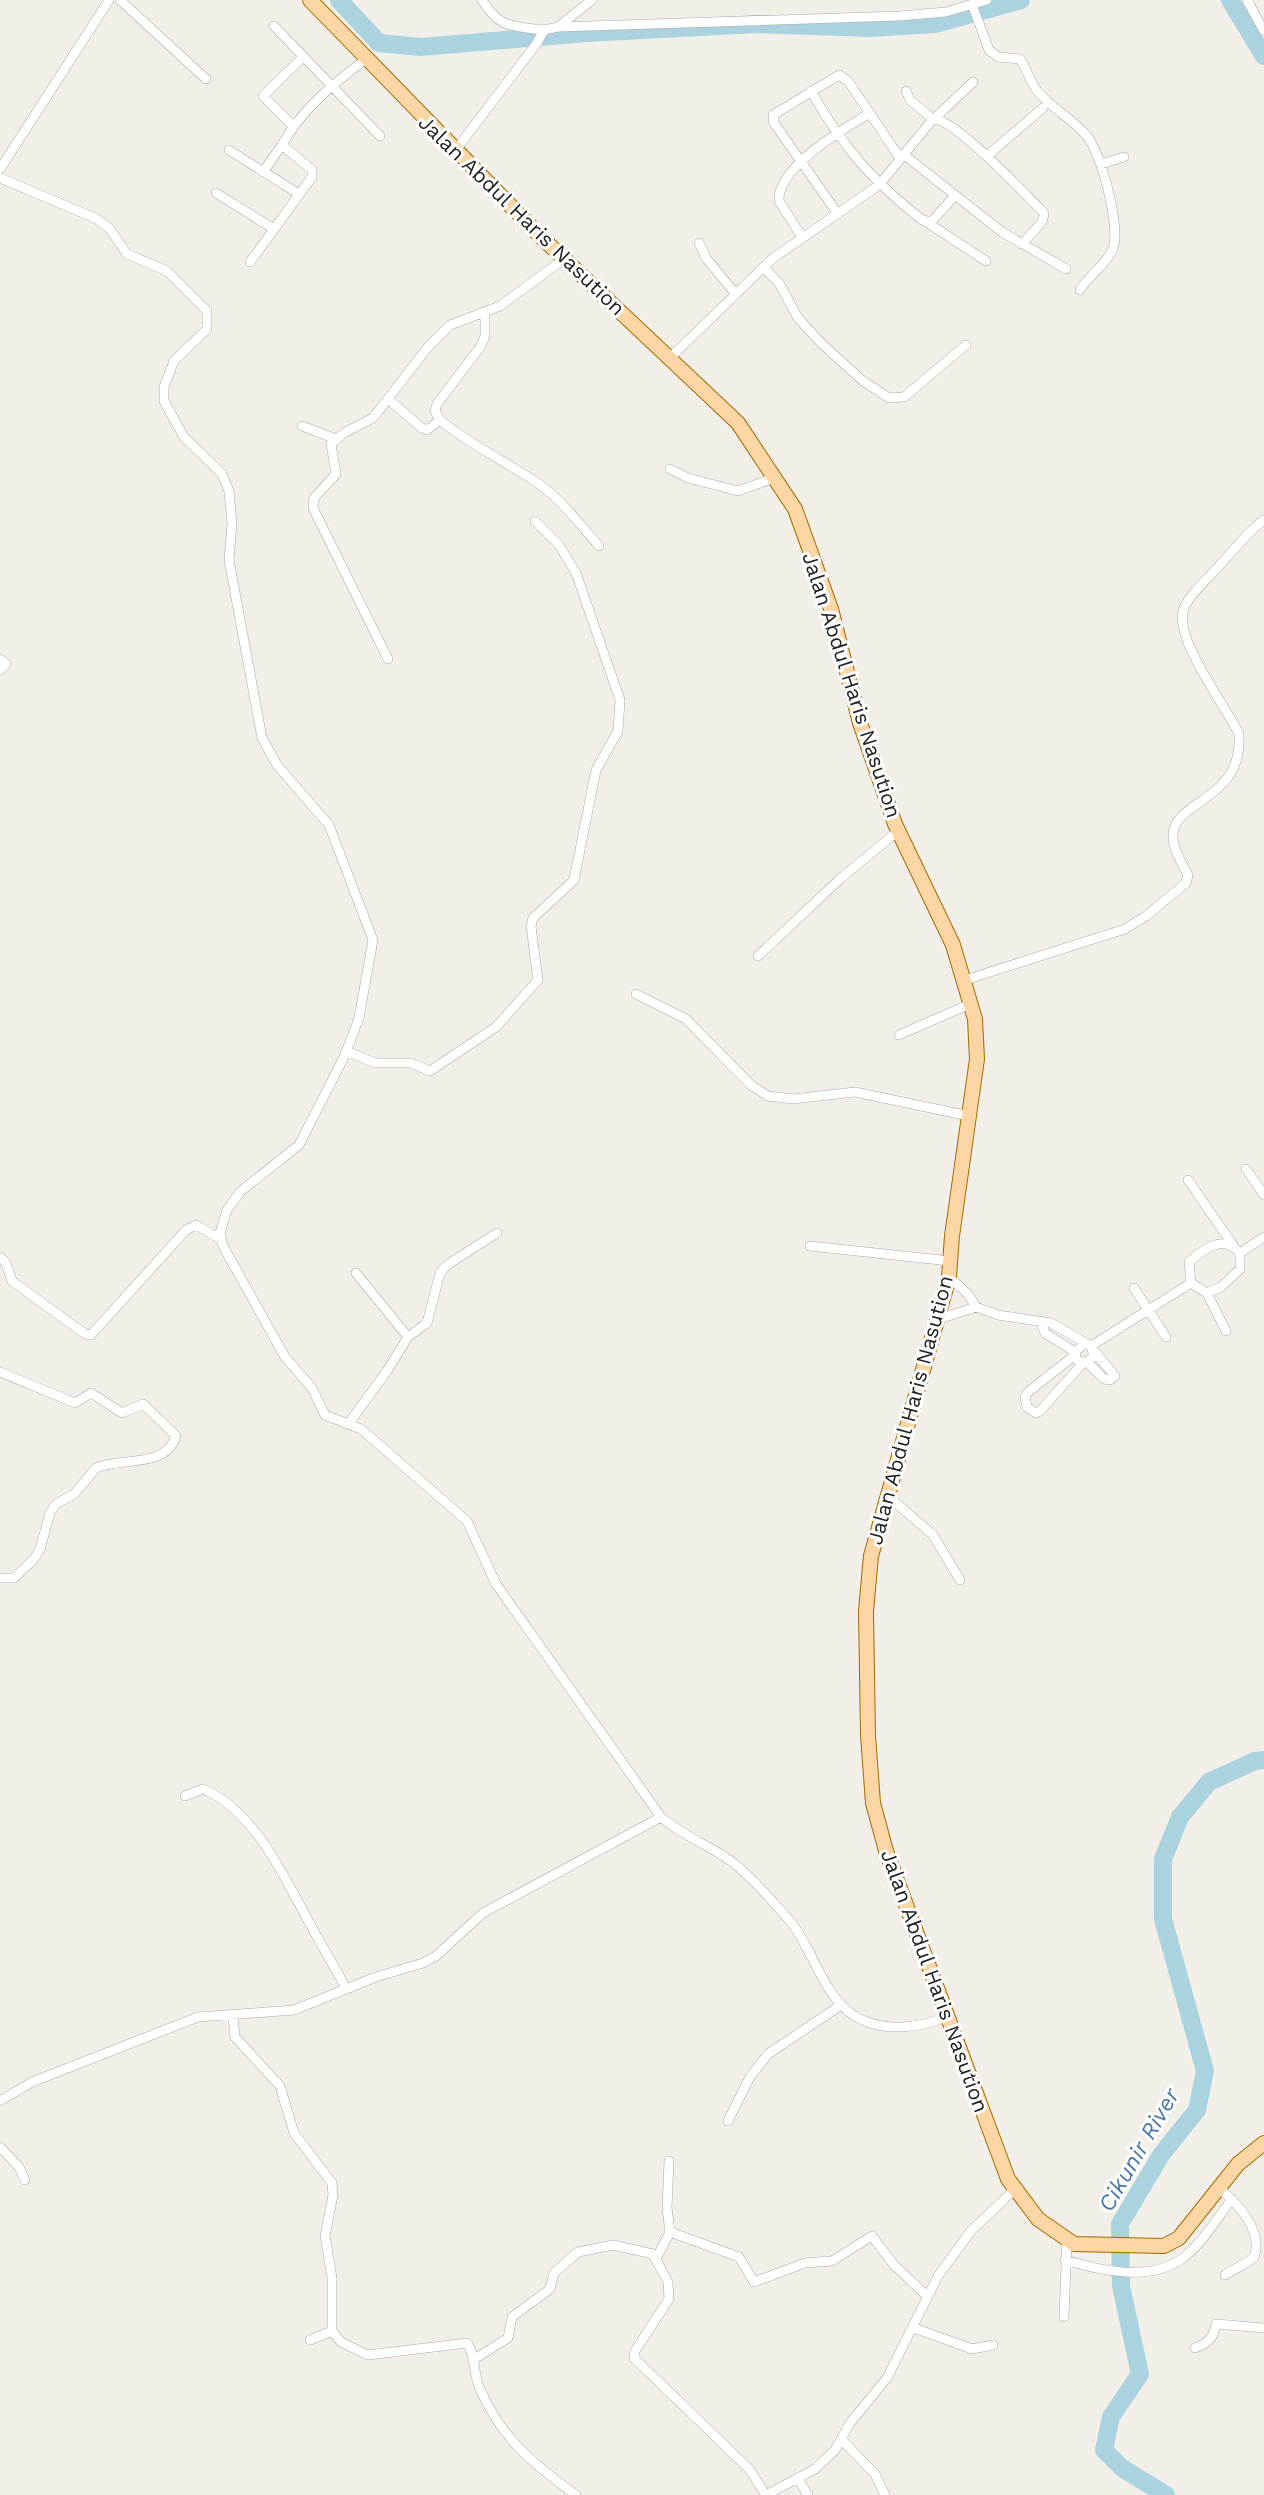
<svg xmlns="http://www.w3.org/2000/svg" width="1264" height="2495" font-family="'Work Sans',sans-serif">
  <style>
    .lines { fill: none; stroke-linecap: round; stroke-linejoin: round }
    .river { stroke: #aad3df; stroke-width: 18 }
    .minor-casing { stroke: #a9a9a9; stroke-width: 10 }
    .primary-casing { stroke: #a06b00; stroke-width: 16 }
    .minor { stroke: #fff; stroke-width: 9 }
    .primary { stroke: #fcd6a4; stroke-width: 14 }
    .labels { text-anchor: middle; dominant-baseline: central; stroke-width: 6; stroke-linejoin: round; paint-order: stroke }
    .street-label { font-size: 21px; fill: #222; stroke: #fff }
    .water-label { font-size: 23px; font-style: italic; fill: #4a7aab; stroke: #fff }
  </style>
  <rect width="100%" height="100%" fill="#f2efe9"/>
  <g class="lines">
    <!-- river -->
    <path class="river" d="M339,0L379,43L421,47L586,33L757,24L870,28L935,24L1021,0
      M1230,0L1264,56
      M1166,2495L1122,2468L1104,2450L1111,2417L1140,2374L1121,2286L1120,2224L1161,2155L1197,2110L1205,2071L1163,1919V1859L1180,1817L1209,1782L1255,1761L1264,1760"/>
    <!-- minor casing -->
    <g class="minor-casing">
      <path id="minor" d="M120,0L206,79
        M482,0C500,29 512,26 544,30
        M1247,0L1264,31
        M972,4L989,50L998,57L1020,59C1027,69 1030,82 1038,92C1052,108 1072,119 1086,135C1101,151 1121,228 1113,248C1108,263 1089,275 1080,290
        M274,26L380,136
        M558,27L900,16L946,12L987,0
        M811,91C843,148 872,180 922,220L931,222L955,196
        M906,91L910,100L933,119
        M934,119L973,82
        M292,125L263,96L303,57
        M229,150L299,194
        M455,151L537,43L544,30L558,27L592,0
        M903,154L1002,232L1066,269
        M987,156L1043,108
        M1101,164L1124,157
        M0,169L109,0
        M263,172L282,145
        M0,178L95,218L109,228L127,254L167,271L207,311V329L174,361L164,387V401L184,437L222,474L229,491L232,523L229,560L262,738L277,765L329,825L373,940L359,1018L344,1057L299,1145L241,1191L227,1210L220,1233L223,1246L285,1357L312,1388L325,1415L361,1429L467,1521L496,1584L661,1817C681,1834 703,1843 725,1857C746,1870 773,1902 790,1921C816,1952 824,2007 867,2022C891,2031 922,2027 946,2017
        M216,193L274,229
        M838,214L774,123L773,115L839,75L848,81L900,158
        M928,223L986,261
        M802,237L779,201C777,167 845,128 870,113
        M699,243L706,258L734,292
        M250,262L312,177V170L282,145C301,110 334,83 366,59
        M763,267L779,283L798,318L822,344L863,381L889,398L904,397L966,345
        M670,358L772,259L879,185L933,119C954,118 1023,192 1041,210L1044,214L1042,222L1022,244
        M389,400L422,428L427,430L440,420C470,445 507,462 539,484C562,500 580,525 599,546
        M440,420L435,411L437,404L481,346L485,336V312
        M302,426L336,439
        M670,469L688,478L738,491L774,478
        M0,659L6,664L0,670
        M388,659L313,508L314,498L336,474L331,444L344,433L373,418L428,347L450,325L500,306L564,259
        M758,956L840,879L898,831
        M965,980L1125,929L1146,916L1186,883L1188,875C1182,863 1172,848 1173,834C1176,799 1243,801 1239,734C1226,706 1172,637 1184,608C1191,592 1208,579 1219,566C1234,550 1246,533 1264,520
        M636,994L686,1019L752,1086L768,1096L793,1099L855,1092L969,1116
        M899,1035L970,1004
        M346,1051L375,1063H411L430,1071L496,1027L538,980L531,926L533,918L574,880L596,770L618,731L620,700L576,573L559,545L535,521
        M1246,1169L1264,1195
        M1188,1180L1233,1245
        M810,1246L950,1261
        M0,1257L6,1263L12,1281L85,1334L91,1335L186,1230L196,1225L222,1240
        M356,1273L408,1337
        M949,1277L968,1294L976,1307L998,1315L1051,1323L1091,1346L1094,1356L1085,1363L1077,1360L1075,1352L1085,1343
        M1191,1283L1207,1293L1221,1287L1240,1269V1253
        M1134,1288L1166,1337
        M1207,1293L1226,1331
        M939,1319L976,1307
        M1041,1323L1045,1333L1075,1352
        M1091,1346L1191,1283L1189,1262C1205,1248 1223,1234 1240,1253L1264,1237
        M1075,1355L1028,1392L1025,1397L1027,1407L1036,1413L1040,1411L1083,1363
        M1088,1363L1104,1379L1110,1380L1115,1376L1094,1351
        M0,1372L75,1403L91,1393L122,1413L143,1404L176,1436C166,1469 119,1457 96,1468L74,1494L56,1504L50,1513L40,1549L34,1559L14,1578H0
        M349,1423L387,1371L408,1337L427,1323L440,1273L447,1265L497,1233
        M888,1496L933,1535L960,1580
        M185,1796L203,1789C258,1812 287,1884 315,1933C325,1952 337,1970 346,1989
        M233,2016L235,2037L280,2086L294,2133L332,2183L333,2195L325,2236L332,2278V2331
        M0,2101L32,2082L198,2017L294,2010L376,1977L423,1963L436,1956L483,1913L661,1817
        M728,2121L750,2077L768,2054L841,2005
        M0,2147L19,2167L25,2180
        M669,2161L667,2208L670,2232L739,2257L754,2282L805,2263L832,2261L872,2236L894,2265L926,2295
        M1219,2188C1237,2203 1264,2231 1254,2257C1246,2264 1234,2269 1225,2275
        M657,2257L670,2232
        M1065,2260C1101,2271 1150,2282 1183,2258C1202,2244 1217,2218 1232,2199
        M1064,2317L1067,2241
        M914,2328L972,2349L993,2345
        M310,2340L332,2331L341,2342L368,2355L467,2343C476,2355 473,2375 480,2389C502,2439 533,2464 576,2495
        M1195,2348C1207,2344 1215,2337 1216,2324L1264,2328
        M473,2360L508,2338L512,2317L550,2289L554,2273L578,2252L613,2245L653,2254L668,2282L669,2299L635,2351L634,2358L749,2469L766,2495
        M841,2439L875,2474L885,2495
        M798,2479L808,2495
        M766,2495L815,2469L835,2450L850,2423L887,2378L938,2276L971,2231L1014,2190"/>
    </g>
    <!-- primary casing -->
    <g class="primary-casing">
      <path id="primary" d="M310,0L541,237L738,423L795,509L831,609L860,723L895,824L953,945L975,1019L977,1059L952,1236L949,1277L871,1556L866,1611L868,1735L873,1803L886,1851L1008,2179L1038,2219L1074,2244L1164,2246L1179,2238L1238,2164L1264,2143"/>
    </g>
    <!-- minor -->
    <use href="#minor" class="minor"/>
    <!-- primary -->
    <use href="#primary" class="primary"/>
  </g>
  <g class="labels">
    <!-- street labels -->
    <g class="street-label">
      <text transform="translate(522 215) rotate(44)">Jalan Abdul Haris Nasution</text>
      <text transform="translate(852 685) rotate(72)">Jalan Abdul Haris Nasution</text>
      <text transform="translate(910 1410) rotate(-75)">Jalan Abdul Haris Nasution</text>
      <text transform="translate(935 1981) rotate(70)">Jalan Abdul Haris Nasution</text>
    </g>
    <!-- water labels -->
    <g class="water-label">
      <text transform="translate(1139 2150) rotate(-60)">Cikunir River</text>
    </g>
  </g>
</svg>
